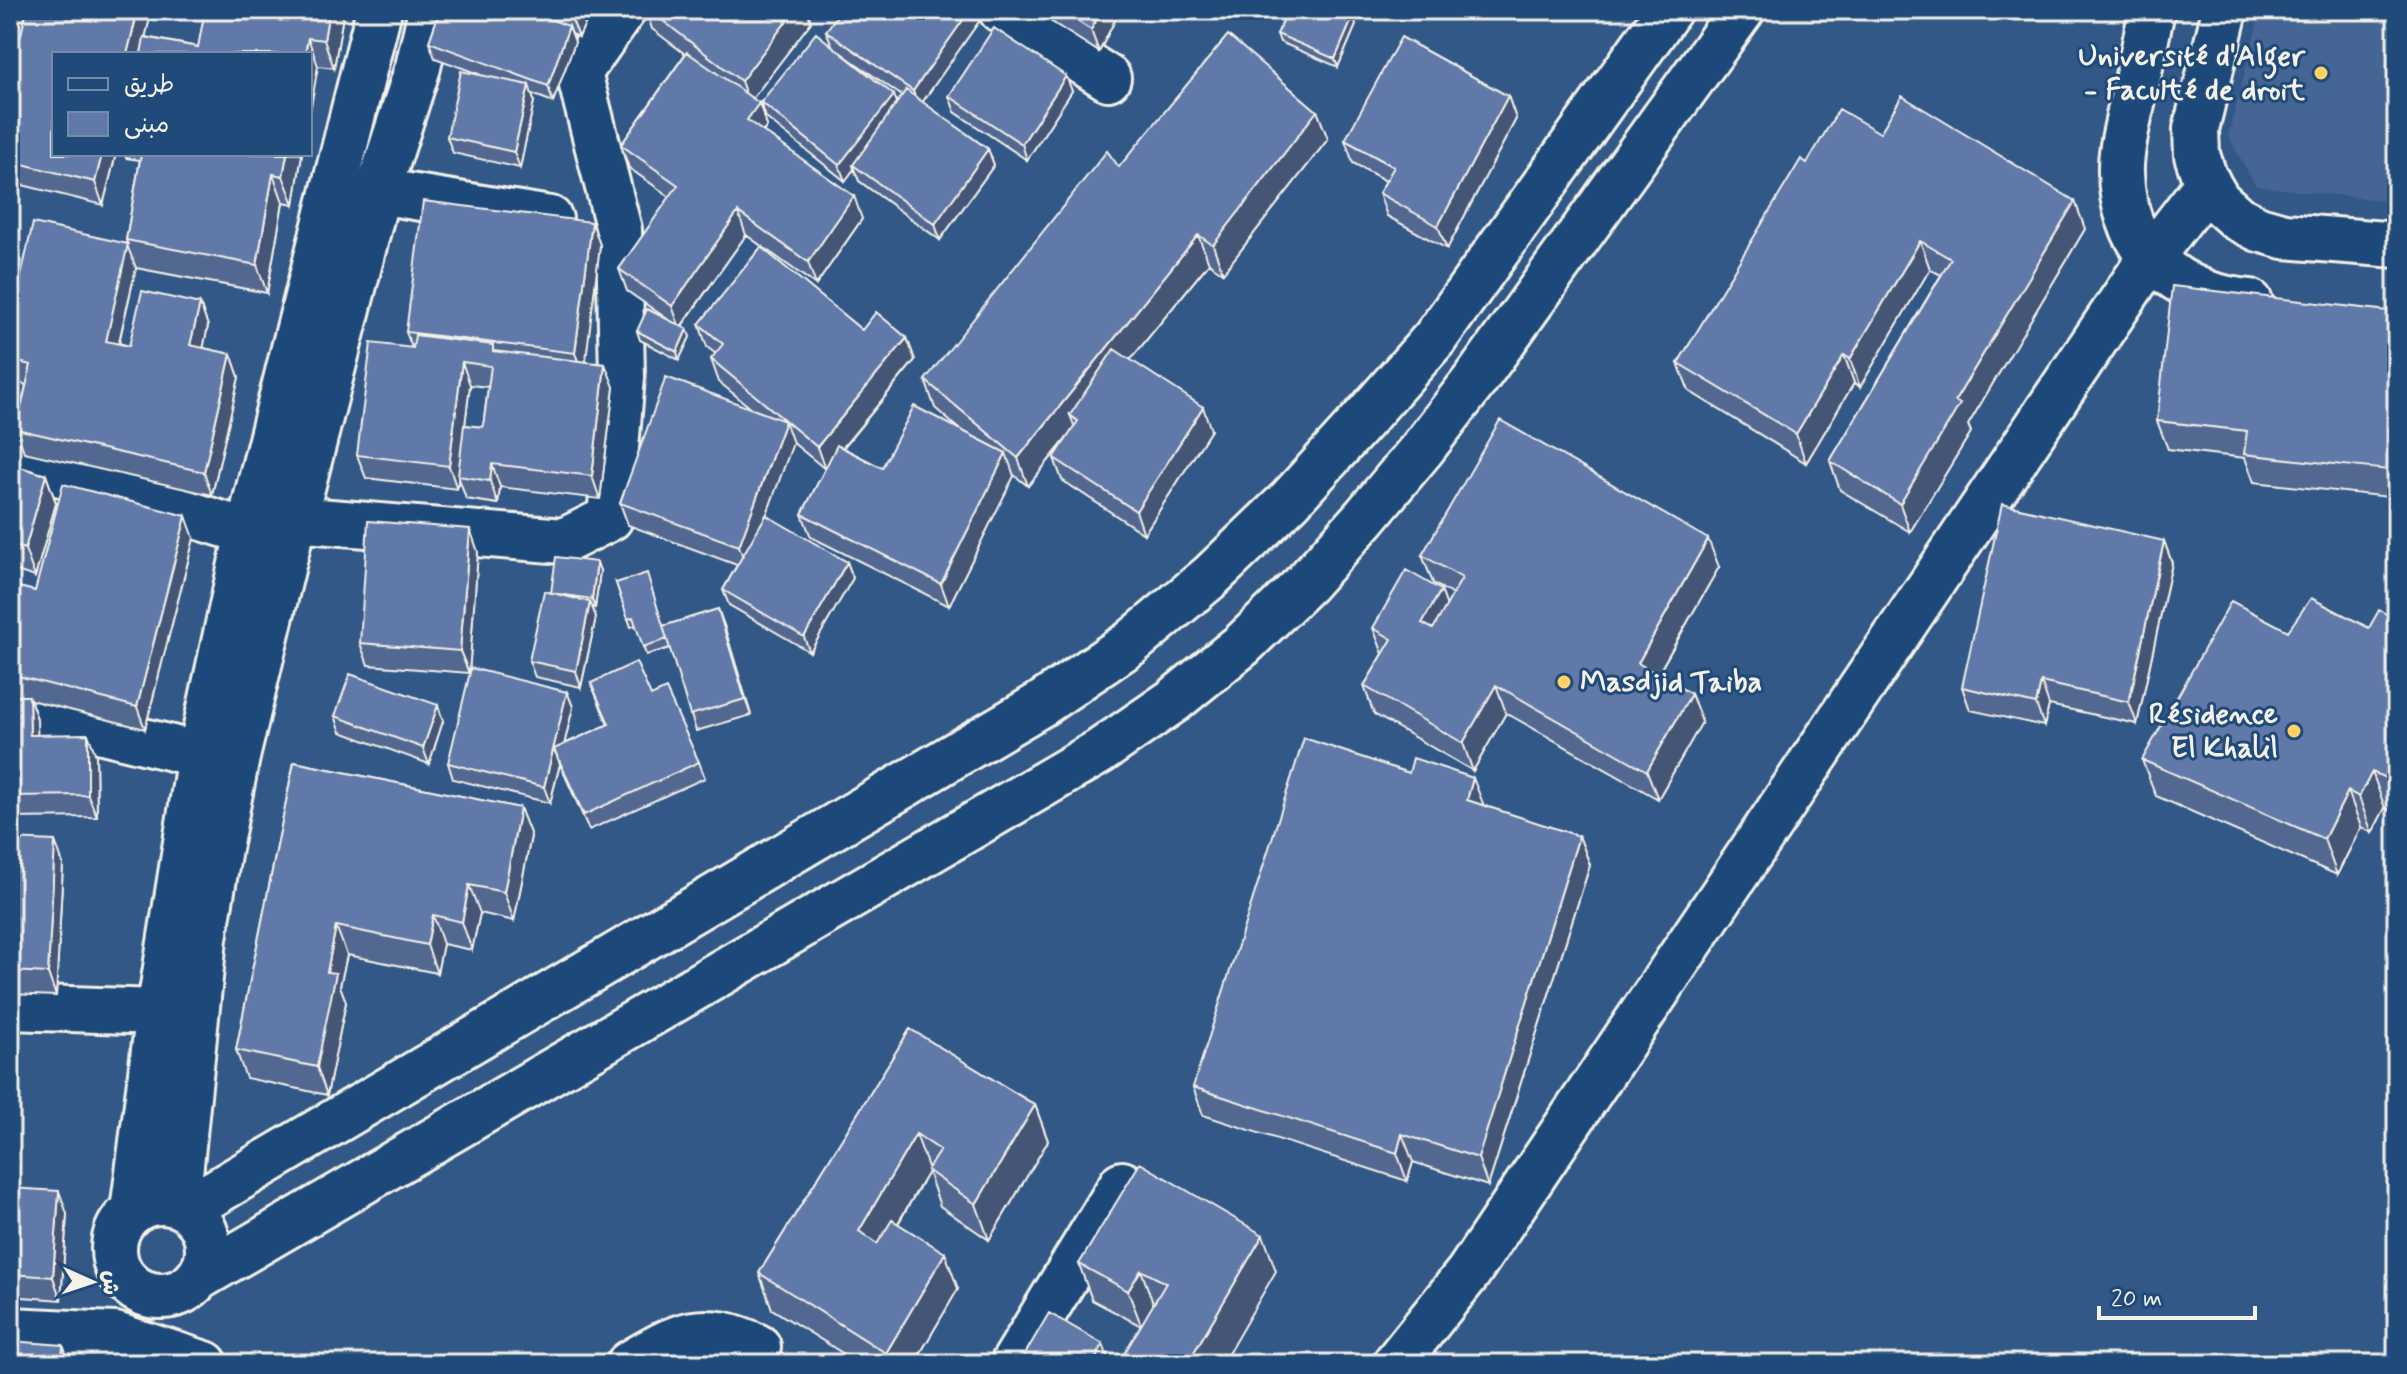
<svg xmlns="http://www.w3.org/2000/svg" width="2407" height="1374" font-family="Mynerve,'Playpen Sans Arabic',sans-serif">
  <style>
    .built { fill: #446594 }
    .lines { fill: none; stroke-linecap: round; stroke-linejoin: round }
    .minor-casing { stroke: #f4f1e8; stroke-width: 50 }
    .minor { stroke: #1f4a7a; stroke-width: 44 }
    .wall { fill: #536891; stroke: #f4f1e8; stroke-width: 2; fill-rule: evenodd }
    .shaded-wall { fill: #445576; stroke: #f4f1e8; stroke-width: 2 }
    .building { fill: #6179a9; stroke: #f4f1e8; stroke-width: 2 }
    .poi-dot { fill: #ffd166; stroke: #1f4a7a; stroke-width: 3 }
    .labels { text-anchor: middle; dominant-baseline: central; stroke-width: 6; stroke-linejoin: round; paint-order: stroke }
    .poi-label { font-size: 30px; font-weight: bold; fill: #f4f1e8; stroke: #1f4a7a; text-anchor: end }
  </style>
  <rect width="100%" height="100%" fill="#325888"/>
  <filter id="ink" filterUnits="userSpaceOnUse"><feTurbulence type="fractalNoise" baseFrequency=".0125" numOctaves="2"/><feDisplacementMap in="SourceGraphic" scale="16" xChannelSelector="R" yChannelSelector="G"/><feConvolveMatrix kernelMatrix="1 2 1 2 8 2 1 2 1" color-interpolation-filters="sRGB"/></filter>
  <g filter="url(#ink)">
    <!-- built -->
    <path class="built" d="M2261,10H2397V202L2256,186L2228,136Z"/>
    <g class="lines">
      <!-- minor casing -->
      <g class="minor-casing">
        <path id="minor" d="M1001,10L1108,78
          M2152,10C2145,44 2138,78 2130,112C2126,132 2120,153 2121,173C2123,250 2176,296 2250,302
          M2225,10L2196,129L2197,155L2205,179L2218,201L2237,218L2259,229L2284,236L2397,245
          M378,191L550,219
          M10,458L248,532
          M294,519L564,541L610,518L622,377L619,230L579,73L623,10
          M10,708L200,755
          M10,1007L159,1012
          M114 1249a47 47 0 1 1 94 0a47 47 0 1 1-94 0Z
          M177,1204L204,938L219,848L237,757L294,519L378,191L418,67L431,10
          M187,1209L1043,703L1131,643L1210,577L1290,500L1362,421L1435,338L1669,10
          M133,1211L159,1012L200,755L248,532L379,10
          M198,1278L1099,752L1173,701L1242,645L1306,583L1365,517L1422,449L1476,379L1742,10
          M10,1330L115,1335L205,1364
          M629,1364C678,1335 702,1320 758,1347
          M1013,1364L1122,1184
          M1395,1364L1468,1273L2151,257L2208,183"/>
      </g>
      <!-- minor -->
      <use href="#minor" class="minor"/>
    </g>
    <!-- wall -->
    <path class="wall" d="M27,10H152L145,37L198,47L344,10L334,68L318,66L141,54L54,154H116L103,205L10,182V79Z
      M440,10H591L579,37L572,34L575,42L553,102L532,94L534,101L520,168L453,153L447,137L479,74L435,58L429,42Z
      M646,10H807L811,22L752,99L759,103L767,126L763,132L862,219L816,285L746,235L682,326L687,329L690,337L679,360L640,340L637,331L666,318L627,291L619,269L670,197L629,168L621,145L685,54L652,29Z
      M1033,10H1120L1099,52Z
      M1353,17L1356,25L1338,67L1280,42L1277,34Z
      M980,20L922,102L988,149L994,165L940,240L859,181L854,169L845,181L766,118L761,102L832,45L826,31ZM841,53L902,96L897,103Z
      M1072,91L1027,160L955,112L949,96Z
      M1508,96L1516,119L1447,249L1387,216L1379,193L1386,181L1353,163L1345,140Z
      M1317,111L1328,139L1223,273L1209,263L1130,360L1211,430L1144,534L1062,480L1054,458L1065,440L1028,486L1014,475L949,606L811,537L802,514L825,469L792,442L766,516L847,562L853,578L810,652L729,605L723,590L737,565L628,525L620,503L752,409L719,382L711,359L716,354L707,347L699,324L862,330L907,338L915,360L843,448L882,468L961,431L935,408L925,380L1119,167Z
      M1880,133L2085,229L1968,425L1971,432L1910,532L1840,490L1830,461L1941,275L1930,269L1860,387L1854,383L1806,463L1689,391L1678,363L1807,163Z
      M125,154H302L294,204L283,202L267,293L136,268L119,343L129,346L200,304L208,326L203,348L231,354L239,377L212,495L24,452L16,429L26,385L10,380V324L127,243L126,240L140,160L126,158Z
      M592,222L600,245L585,362L614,387L600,499L500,487L498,504L466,499L459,478L457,489L366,478L357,455L412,348L406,332ZM470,385L488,387L483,427L465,425Z
      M2397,312V498L2254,482L2245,458L2168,449L2157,421Z
      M10,464L46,475L56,503L35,577L10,569Z
      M194,538L145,729L30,700L37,719V735L96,756L97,817L10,818V696H17L11,695L10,691V585L35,591Z
      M2164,541L2172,563L2137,724L2049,705L2044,726L1970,710L1962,687Z
      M478,552L469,673L368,665L360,643Z
      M1422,555L1719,567L1658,674L1691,694L1702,722L1658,799L1506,713L1473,771L1374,714L1364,686L1383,654L1373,628L1441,590L1446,606L1453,595L1433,583Z
      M600,571L595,608L592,607L596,617L581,687L535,677L529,661L551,593Z
      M616,583L664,626L718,609L751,715L696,731L670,648L646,655L636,625L631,627Z
      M2397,620V813L2385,808L2372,833L2361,827L2337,875L2156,796L2142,760L2288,631L2369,628Z
      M591,683L651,696L699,762L705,778L589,830L560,764L550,803L453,779L448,763L567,692L573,707L564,744L608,725Z
      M335,716L443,721L429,764L341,732Z
      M294,762L520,808L531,836L514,921L480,913L472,950L443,944L437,973L347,955L340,986L346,1002L327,1095L246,1078L236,1050Z
      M1483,806L1579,836L1590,865L1488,1186L1413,1162L1407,1181L1203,1115L1193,1087Z
      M10,839L63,864L56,996L10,994Z
      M910,1029L1035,1105L1048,1141L989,1240L940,1206L928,1172L898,1224L958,1289L914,1364H860L772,1309L759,1273Z
      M10,1188L67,1214L61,1300L10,1296Z
      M1079,1264L1276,1271L1141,1326L1092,1300Z"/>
    <!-- shaded-wall -->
    <path class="shaded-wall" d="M138,10H152L141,54H127Z
      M329,10H344L334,68L324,40Z
      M573,10H591L579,37L570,15Z
      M795,10H807L811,22L749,103L741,81Z
      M970,10H976L980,20L919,107L913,91Z
      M1101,10H1120L1099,52L1091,30Z
      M1353,17L1356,25L1338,67L1335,59Z
      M569,26L575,42L553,102L548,86Z
      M308,38L318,66L310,112V54H305Z
      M1066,76L1072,91L1027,160L1022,144Z
      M529,85L534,101L520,168L514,152Z
      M894,95L900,110L853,165L854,169L845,181L839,165Z
      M1508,96L1516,119L1447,249L1438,226Z
      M759,103L767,126L755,143L747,120Z
      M1317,111L1328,139L1223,273L1213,245Z
      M988,149L994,165L940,240L935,224Z
      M102,154H116L103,205L95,182Z
      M287,154H302L294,204L283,176Z
      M273,174L283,202L267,293L257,265Z
      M854,196L862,219L816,285L808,262Z
      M2075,201L2085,229L1968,425L1971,432L1910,532L1900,504L1955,401Z
      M738,212L746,235L680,328L672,306Z
      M592,222L600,245L584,376L575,353Z
      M1198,235L1209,263L1079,423L1078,421L1070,415L1075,428L1028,486L1018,458Z
      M1920,241L1930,269L1860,387L1850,359Z
      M127,245L136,268L114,363L106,341Z
      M200,304L208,326L199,368L190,345Z
      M687,329L690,337L679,360L677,352Z
      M907,338L915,360L825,469L817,447Z
      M231,354L239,377L212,495L204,472Z
      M1844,355L1854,383L1806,463L1796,434Z
      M462,362L470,385L457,489L449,466Z
      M605,364L614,387L600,499L592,476Z
      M1203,407L1211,430L1144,534L1136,511Z
      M785,421L793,443L747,568L739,546Z
      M1006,453L1014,476L949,606L941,584Z
      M492,464L500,487L498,504L490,481Z
      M46,475L56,503L35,577L25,549Z
      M186,516L194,538L145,729L137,707Z
      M470,529L478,552L469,673L460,651Z
      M1708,539L1719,567L1648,691L1638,663Z
      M2164,541L2172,563L2137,724L2129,702Z
      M597,562L600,571L595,608L592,599Z
      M847,562L853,578L810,652L804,637Z
      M1441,590L1451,618L1432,651L1422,623Z
      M590,602L596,617L581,687L576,671Z
      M718,609L724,625L751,715L745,699Z
      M2041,682L2049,705L2044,726L2036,704Z
      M1496,685L1506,713L1473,771L1463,743Z
      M567,692L573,707L560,762L554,749L560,764L550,803L544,787Z
      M1691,694L1702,722L1658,799L1647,771Z
      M29,696L37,719L38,757L30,735Z
      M438,705L443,721L429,764L423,748Z
      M88,734L96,756L97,817L88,795Z
      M2372,772L2385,808L2372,833L2359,797Z
      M1473,778L1484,806L1467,800Z
      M2348,791L2361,827L2337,875L2324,839Z
      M520,808L531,836L514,921L504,892Z
      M1579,836L1590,865L1488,1186L1478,1158Z
      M55,841L63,864L56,996L48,973Z
      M469,885L480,913L472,950L462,922Z
      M433,915L443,944L437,973L427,945Z
      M336,926L347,955L340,986L346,1002L327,1095L317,1067L327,972Z
      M1035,1105L1048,1141L989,1240L976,1204Z
      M916,1134L929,1170H927L928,1172L872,1267L859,1231Z
      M1402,1134L1413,1162L1407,1181L1397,1153Z
      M59,1191L67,1214L61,1300L53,1277Z
      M1263,1235L1276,1271L1222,1364H1187Z
      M945,1253L958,1289L914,1364H890L886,1353Z
      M1141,1270L1154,1306L1142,1327L1128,1291Z
      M1103,1344L1110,1364H1093Z
      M63,1345L70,1364H62Z"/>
    <!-- building -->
    <path class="building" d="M27,10H138L127,54H54V154H102L95,182L10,161V79Z
      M205,10H329L324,40L308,38L305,54H141L144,37L198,47Z
      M440,10H525L569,26L548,86L429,42Z
      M560,10H573L570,15Z
      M649,10H795L741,81Z
      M841,10H970L913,91L826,31Z
      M1060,10H1101L1091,30Z
      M1288,10H1338L1353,17L1335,59L1277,34Z
      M2397,16V60H2394Z
      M994,28L1066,76L1022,144L949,96Z
      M816,33L894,95L839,165L761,102Z
      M1228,35L1317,111L1213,245L1198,235L1018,458L925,380L1107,151L1119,167Z
      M1401,37L1508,96L1438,226L1379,193L1394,167L1345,140Z
      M687,52L759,103L747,120L854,196L808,262L738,212L672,306L619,269L678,185L621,145Z
      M461,71L529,85L514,152L447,137Z
      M906,90L988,149L935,224L853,165Z
      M1902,96L2075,201L1955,401L1960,404L1900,504L1830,461L1951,259L1920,241L1850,359L1844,355L1796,434L1678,363L1801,159L1807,163L1839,109L1880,133Z
      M141,154H287L283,176L273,174L257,265L126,240Z
      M423,201L592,222L575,353L406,332Z
      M33,223L128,244L106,341L129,346L142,291L200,304L190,345L231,354L204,472L16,429L31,365L10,360V324Z
      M761,247L862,330L876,312L907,338L817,447L711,359L723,344L699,324Z
      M2172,286L2397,312V471L2244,454L2247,431L2157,421Z
      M647,309L687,329L677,352L637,331Z
      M415,335L493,345V351L605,364L592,476L492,464L490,481L458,476L464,425L483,427L491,366L462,362L449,466L357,455L371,343L413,348Z
      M1114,349L1203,407L1136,511L1054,458L1078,421L1070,415Z
      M666,377L785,421L739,546L620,503Z
      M914,406L1006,453L941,584L802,514L837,445L882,468Z
      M1500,420L1708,539L1638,663L1691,694L1647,771L1496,685L1463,743L1364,686L1392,639L1373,628L1406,570L1441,590L1422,623L1433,629L1462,578L1422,555Z
      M10,464L46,475L25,549L10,544Z
      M63,484L186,516L137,707L10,674V646L12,638H10V585L35,591Z
      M2002,504L2164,541L2129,702L2041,682L2036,704L1962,687Z
      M766,515L847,562L804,637L723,590Z
      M368,521L470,529L460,651L360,643Z
      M556,557L597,562L592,599L551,593Z
      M647,573L667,639L643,647L633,617L628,619L616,583Z
      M544,591L590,602L576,671L529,661Z
      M2311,598L2369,628L2379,610L2397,620V783L2372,772L2359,797L2348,791L2324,839L2142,760L2231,601L2288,631Z
      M718,609L745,699L690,715L663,626Z
      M636,662L651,696L666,689L699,762L584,815L554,749L609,724L591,683Z
      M471,668L567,692L544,787L448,763Z
      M350,674L438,705L423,748L335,716Z
      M10,696H29L30,735L88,734V795L10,796Z
      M1304,738L1409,773L1413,758L1473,778L1467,800L1579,836L1478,1158L1402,1134L1397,1153L1193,1087Z
      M294,762L520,808L504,892L469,885L462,922L433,915L427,945L336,926L327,972L336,973L317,1067L236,1050Z
      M10,839L55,841L48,973L10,971Z
      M910,1029L1035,1105L976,1204L927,1170L940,1150L916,1134L859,1231L877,1244L892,1220L945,1253L886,1353L759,1273Z
      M1140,1163L1263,1235L1187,1364H1118L1166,1283L1141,1270L1128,1291L1079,1264Z
      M10,1188L59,1191L53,1277L10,1274Z
      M1049,1313L1103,1344L1093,1364H1019Z
      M10,1341L63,1345L62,1364H10Z"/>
  </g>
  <!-- markers -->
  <g class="poi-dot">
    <circle cx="2321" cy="73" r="8"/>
    <circle cx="1564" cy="682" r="8"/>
    <circle cx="2294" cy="731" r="8"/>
  </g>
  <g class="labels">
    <!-- poi labels -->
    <g class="poi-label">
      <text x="2305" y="56">Université d'Alger<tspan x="2305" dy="34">- Faculté de droit</tspan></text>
      <text x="1580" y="682" text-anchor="start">Masdjid Taiba</text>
      <text x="2278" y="714">Résidence<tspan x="2278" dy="34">El Khalil</tspan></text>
    </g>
  </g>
  <!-- margin -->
  <rect width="2407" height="1374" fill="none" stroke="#1f4a7a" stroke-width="40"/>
  <rect x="20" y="20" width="2367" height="1334" fill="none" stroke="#f4f1e8" stroke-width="3" filter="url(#ink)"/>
  <!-- legend -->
  <rect x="52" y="52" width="260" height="104" fill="#1f4a7a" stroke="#748da6" stroke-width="2"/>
  <rect x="68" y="78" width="40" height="12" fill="#1f4a7a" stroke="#748da6" stroke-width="2"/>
  <text x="124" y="92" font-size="24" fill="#f4f1e8">طريق</text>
  <rect x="68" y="112" width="40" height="24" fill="#6179a9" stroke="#748da6" stroke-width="2"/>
  <text x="124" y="132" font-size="24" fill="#f4f1e8">مبنى</text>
  <!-- north arrow -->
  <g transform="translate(92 1282) rotate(93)" stroke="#1f4a7a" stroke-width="6" paint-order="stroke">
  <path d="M0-6L14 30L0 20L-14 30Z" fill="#f4f1e8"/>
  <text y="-12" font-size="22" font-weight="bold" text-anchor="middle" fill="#f4f1e8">ش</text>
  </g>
  <!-- scale -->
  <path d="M2099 1306v12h156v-12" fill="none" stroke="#f4f1e8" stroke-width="4"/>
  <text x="2111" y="1306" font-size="24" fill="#f4f1e8" stroke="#1f4a7a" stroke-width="6" paint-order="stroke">20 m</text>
</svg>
